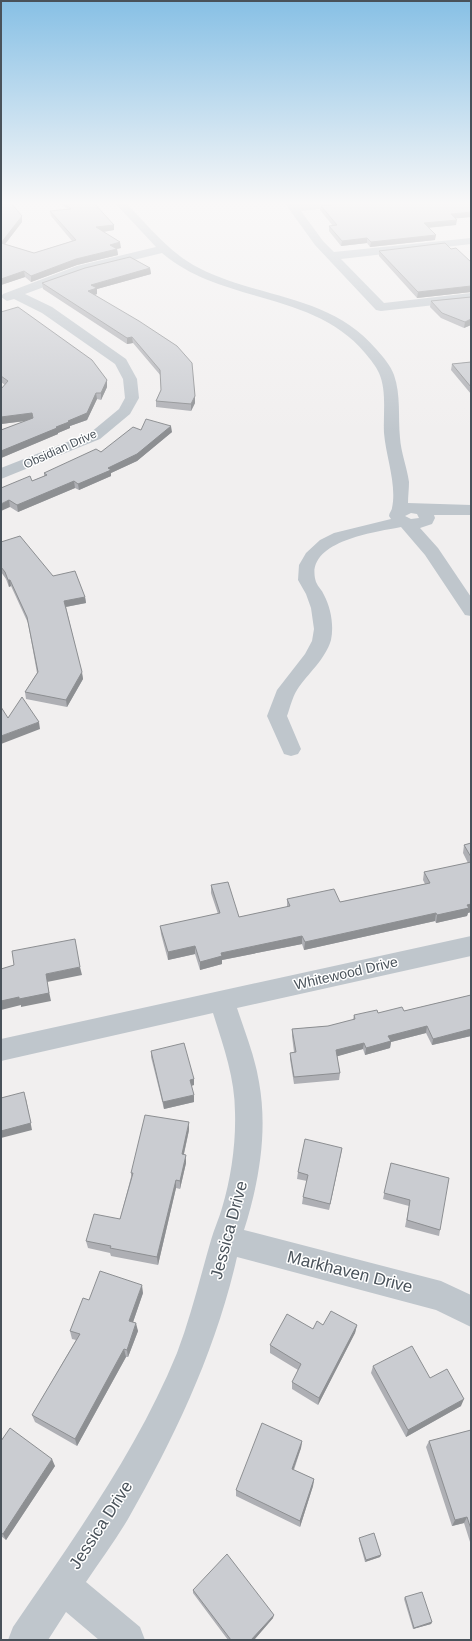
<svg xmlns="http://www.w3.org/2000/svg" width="472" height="1641" font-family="Helvetica,sans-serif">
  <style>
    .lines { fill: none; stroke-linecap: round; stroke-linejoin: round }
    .minor { fill: #bfc6cc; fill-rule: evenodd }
    .wall { fill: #aeafb4 }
    .shaded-wall { fill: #8d8f92 }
    .building { fill: #caccd1; stroke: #8d8f92 }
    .labels { text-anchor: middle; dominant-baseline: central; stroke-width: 3; stroke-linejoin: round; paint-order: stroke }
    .far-street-label { font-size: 12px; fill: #49525a; stroke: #fff }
    .street-label { font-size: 14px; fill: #49525a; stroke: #fff }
    .near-street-label { font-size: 17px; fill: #49525a; stroke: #fff }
  </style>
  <rect width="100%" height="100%" fill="#f1efef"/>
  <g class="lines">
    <!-- minor -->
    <path class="minor" d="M114,202H125C148,225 169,253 199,268C259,299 330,294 377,350C383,357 391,366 394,375C401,395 398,417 400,438C401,453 407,467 409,482C409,489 408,496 408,503L471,505V515H434L435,518L432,524L420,528L438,548L471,597V616L465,615L425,555L401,527C376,532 303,541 316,582C318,587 322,590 324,595C331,608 334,626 331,640C325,660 308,673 297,690C292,698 290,708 287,716L301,749L298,754L291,756L284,754L267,716L277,690L305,654L312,641L314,629L311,608L306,594L298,580L299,565L306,553L320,540L334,533L391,519L389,516C389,513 392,510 392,508C397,485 386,457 384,433C383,414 387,391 379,373C376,366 370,359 365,353C314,291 221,304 162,253L85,272L25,294L52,307L126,359L137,379L139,398L130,414L100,439L1,479V468L90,433L119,409L125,398L123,379L115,364L42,313L14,299L7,301L1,297L3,294L77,266L156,247ZM411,513L417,514L419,518L411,519L405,516Z
      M284,202H294L296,204L323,202H360L355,205L301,211L323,241L334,252L471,238V244L341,259L384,303L471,293V301L381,311L376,310L315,245Z
      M471,936V956L237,1008C245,1032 255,1057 259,1082C268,1131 259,1183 244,1230L441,1281L471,1295V1327L436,1310L237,1257C216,1350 175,1437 128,1519C115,1541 100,1561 86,1582L140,1627L145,1640H99L66,1612L48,1640H8L13,1627C73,1539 136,1453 177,1353C191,1316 200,1278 211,1240C214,1229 219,1219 222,1208C231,1178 236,1144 235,1112C235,1078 223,1045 213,1013L1,1061V1039Z"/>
  </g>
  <!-- wall -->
  <path class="wall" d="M1,202L22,222L5,244L34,253L72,241L51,216L50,211L67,209L60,202H93L114,230L103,232L121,248L117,249L118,255L77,265L31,282L25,277L1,285Z
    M321,206L471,217L455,218L456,225L428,228L435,240L370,247L367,243L341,246L329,231V226H333L320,210Z
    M451,249L471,262V292L417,298L379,256V251Z
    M150,268L151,274L97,289V294L95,295L195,396V403L191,411L156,407V401L161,390V376L133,343L127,344L43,289L42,283Z
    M471,297V325L464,328L441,318L430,307L431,301Z
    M1,312L107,380V387L101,400L97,399L87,420L70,426V428L58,433V434L1,458V430L25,421L1,424V389L5,385L1,382Z
    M471,362V394L451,370L452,364Z
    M141,430L172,432L137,461L111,473V476L79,490L75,488L18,512L10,507L1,488L32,481L44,476V473L101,452Z
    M1,542L53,576L85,597L86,603L66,607L83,679L67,707L26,699L25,692L37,673L28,623L11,586L9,587L6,579L1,572Z
    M471,843V912L468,913L467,916L436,923L435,921L304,950L302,944L222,960V964L200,970L195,954L168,960L161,934L160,926L218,914L211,893V885L239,917L287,907V899L340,902L425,884L423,880L424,872L468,863L463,853L464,845Z
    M471,995V1036L432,1045L426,1033L391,1042L390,1048L365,1055L363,1049L337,1056L340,1073L339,1080L294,1084L290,1059V1053L294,1052L292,1036V1029L328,1026L353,1020L354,1015L378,1013L404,1011Z
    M151,1051L194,1079V1085L191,1086L194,1102L164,1109L151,1057Z
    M189,1130L184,1154L186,1163L180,1189L176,1188L158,1265L111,1256L110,1253L88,1248L86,1241L120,1219L131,1177V1173Z
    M342,1148L329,1210L302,1204L303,1197L307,1181L297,1179L298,1172Z
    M391,1163L440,1230L439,1236L405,1227L409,1206L383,1199Z
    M143,1293L133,1322L138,1331L128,1357H126L77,1446L35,1422L32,1415L76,1340L72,1339L70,1331L89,1300Z
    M323,1325H357L355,1333L318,1405L292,1389V1382L298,1370L270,1353V1345Z
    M373,1366L430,1378L461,1406L406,1437L371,1373Z
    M471,1430V1545L464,1523L452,1526L426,1447L429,1441Z
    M1,1441L55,1466L6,1540L1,1536Z
    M302,1441L301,1448L294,1470L314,1479L313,1486L300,1527L236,1496V1490Z
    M359,1538L381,1555L380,1557L365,1562L359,1540Z
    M193,1590L273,1618L254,1640H228L193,1593Z
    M405,1597L432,1622L431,1624L413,1629L404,1599Z"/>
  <!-- shaded-wall -->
  <path class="shaded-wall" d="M471,212V217L450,219L451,214Z
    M22,216V222L2,248L1,243Z
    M457,220L456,225L423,228L424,223Z
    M114,225V230L96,233V227Z
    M436,235L435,240L370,247L371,242Z
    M367,238V243L341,246L342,241Z
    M120,242L121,248L110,250V245Z
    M117,249L118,255L77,265L31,282V276L76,259Z
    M150,268L151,274L97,289V294L88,297V291L91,285Z
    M24,271L25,277L1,285V279Z
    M471,286V292L417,298L418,292Z
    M471,319V325L464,328L465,322Z
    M132,337L133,343L127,344V338Z
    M107,380V387L101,400V393Z
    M96,393L97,399L87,420L70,426V428L58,433V434L1,458V451L56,427L68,421Z
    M195,396V403L191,411V404Z
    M32,413L33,420L1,424V417Z
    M171,426L172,432L137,461L111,473V476L79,490L78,484L108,468Z
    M74,481L75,488L18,512L17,505Z
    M9,500L10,507L1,511V504Z
    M8,580H10L11,586L9,587Z
    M85,597L86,603L65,607L64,601Z
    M82,672L83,679L67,707L66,700Z
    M39,722L40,729L1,744V736Z
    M471,904V912L468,913L467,916L436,923L437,915Z
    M436,913L435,921L304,950L305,942Z
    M302,936V944L222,960V964L200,970V962L221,953Z
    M195,946V954L168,960V952Z
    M80,967L82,975L47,982L51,1001L21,1007V1005L1,1010V1001L46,974Z
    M427,1026L426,1033L391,1042L390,1048L365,1055L366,1048L388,1036Z
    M471,1029V1036L432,1045L433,1039Z
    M364,1043L363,1049L335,1057L336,1050Z
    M194,1079V1085L190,1086V1080Z
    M194,1095V1102L164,1109L163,1102Z
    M26,1099L32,1130L1,1138V1131Z
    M189,1122V1130L182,1162V1154Z
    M342,1148L341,1154L329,1210L330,1204Z
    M186,1155V1163L180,1189V1181Z
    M176,1180V1188L158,1265L157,1257Z
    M142,1285L143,1293L131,1328L129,1321Z
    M136,1323L138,1331L128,1357L127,1350Z
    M357,1325L355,1333L318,1405L319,1398Z
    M124,1349L126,1357L77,1446L75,1439Z
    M464,1399L461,1406L406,1437L408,1430Z
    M302,1441L301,1448L291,1476L292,1469Z
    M52,1459L55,1466L6,1540L3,1534Z
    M314,1479L313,1486L300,1527V1521Z
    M467,1517L464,1523L452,1526L455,1520Z
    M381,1555L380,1557L365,1562L366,1560Z
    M274,1615L273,1618L254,1640H251Z
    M432,1622L431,1624L413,1629L414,1628Z"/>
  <!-- building -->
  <path class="building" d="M1,202H10L22,216L1,243Z
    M64,202H93L114,225L96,227L120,242L110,245L117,249L76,259L31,276L24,271L1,279V243L34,253L76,240L50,211L71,209Z
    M354,202H471V212L451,214L457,220L424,223L436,235L371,242L367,238L342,241L329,226L337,225L321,206Z
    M445,243L451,249L456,248L471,262V286L418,292L379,251Z
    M130,257L150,268L91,285L97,288L88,291L139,321L177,346L192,363L195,396L191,404L156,401L161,390L160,370L132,337L127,338L42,283L85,268Z
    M471,297V319L465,322L442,313L431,301Z
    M18,307L92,360L107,380L101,393H96L87,413L68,421L69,422L56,427L57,428L1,451V430L33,418L32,413L1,417V389L8,381L1,376V312Z
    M471,362V387L452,364Z
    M146,419L171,426L137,454L108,468L111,470L78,484L74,481L17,505L9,500L1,504V488L30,476L32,481L47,475L44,473L96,449L101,452L133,427L141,430Z
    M20,536L53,576L75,571L85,597L64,601L82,672L66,700L25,692L38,672L27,617L10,580H8L5,572L1,567V542Z
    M22,697L39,722L1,736V707L8,718Z
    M471,843V857L464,845Z
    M471,862V904L467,905L469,908L437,915L436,913L305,942L302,936L221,953L222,956L200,962L195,946L168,952L160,926L220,913L211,885L228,882L239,917L290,906L287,899L334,889L340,902L430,883L424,872Z
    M75,939L80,967L46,974L49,993L19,999V997L1,1001V969L14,965L12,951Z
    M471,995V1029L433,1039L427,1026L388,1036L391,1041L366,1048L364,1043L336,1050L340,1073L294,1077L290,1053L296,1052L292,1029L328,1026L355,1019L354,1015L377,1010L378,1013L402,1007L404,1011Z
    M184,1043L194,1079L190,1080L194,1095L163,1102L151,1051Z
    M24,1092L31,1123L1,1131V1098Z
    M145,1115L189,1122L182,1154L186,1155L180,1181L176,1180L157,1257L110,1248L111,1246L86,1241L94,1214L120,1219L133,1173H131Z
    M305,1139L342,1148L330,1204L303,1197L308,1175L298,1172Z
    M391,1163L449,1178L440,1230L407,1220L410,1200L384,1193Z
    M100,1271L142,1285L129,1321L136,1323L127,1350L124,1349L75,1439L32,1415L80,1334L70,1331L83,1298L89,1300Z
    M331,1311L357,1325L319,1398L292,1382L301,1364L270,1345L287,1314L313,1329L317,1321L323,1325Z
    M412,1346L430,1378L447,1369L464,1399L408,1430L373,1366Z
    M262,1423L302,1441L292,1469L314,1479L300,1521L236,1490Z
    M10,1428L52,1459L3,1534L1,1533V1441Z
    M471,1430V1529L467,1517L455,1520L429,1441Z
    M374,1533L381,1555L366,1560L359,1538Z
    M227,1554L274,1615L251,1640H231L193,1590Z
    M422,1592L432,1622L414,1628L405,1597Z"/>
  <!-- sky -->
  <linearGradient id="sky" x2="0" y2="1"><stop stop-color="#87c0e5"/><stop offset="0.47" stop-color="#f9f8f8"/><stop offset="1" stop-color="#f9f8f8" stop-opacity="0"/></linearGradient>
  <rect width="472" height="432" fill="url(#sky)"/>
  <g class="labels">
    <!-- far-street labels -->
    <g class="far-street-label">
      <text transform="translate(60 449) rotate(-24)">Obsidian Drive</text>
    </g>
    <!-- street labels -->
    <g class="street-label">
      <text transform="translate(346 973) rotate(-13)">Whitewood Drive</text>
    </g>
    <!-- near-street labels -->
    <g class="near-street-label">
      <text transform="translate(229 1230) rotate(-75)">Jessica Drive</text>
      <text transform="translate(350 1272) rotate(14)">Markhaven Drive</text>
      <text transform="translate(101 1525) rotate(-57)">Jessica Drive</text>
    </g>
  </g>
  <!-- border -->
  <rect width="472" height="1641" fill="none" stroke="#49525a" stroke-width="4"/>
</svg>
